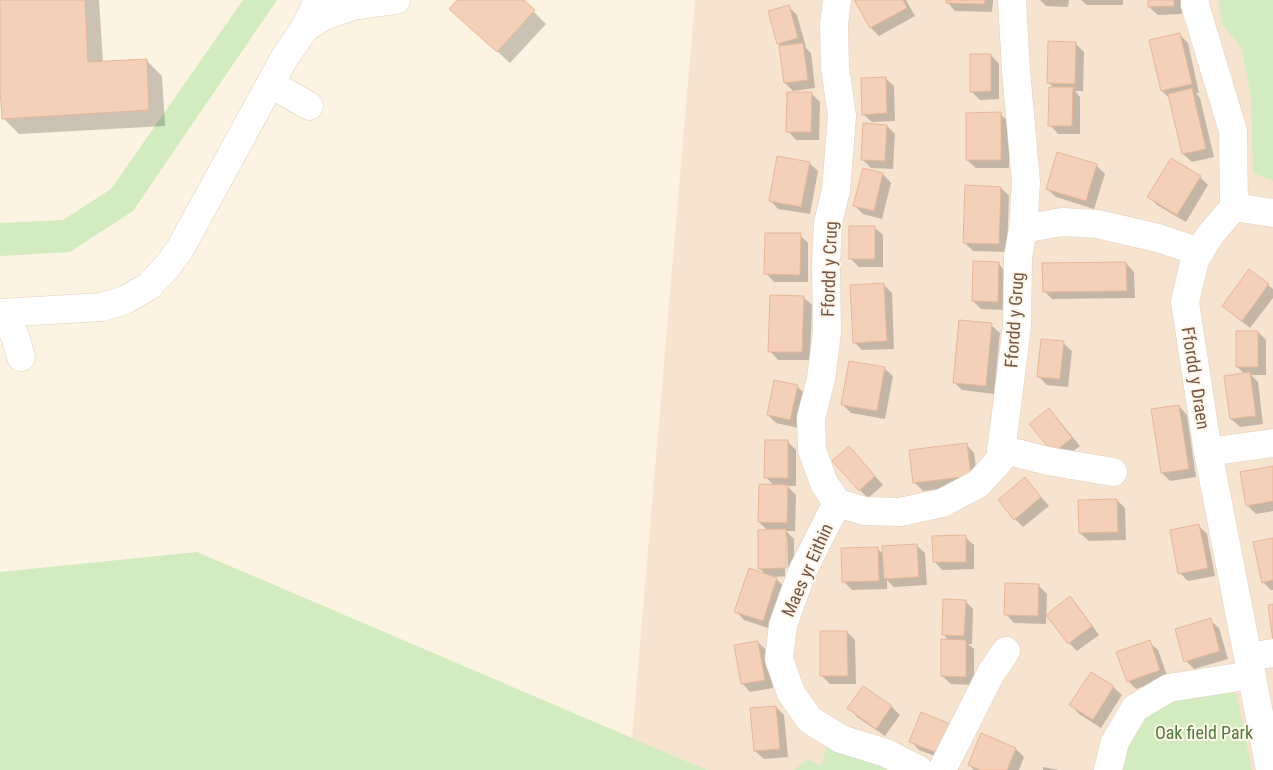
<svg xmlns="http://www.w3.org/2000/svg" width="1273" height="770" font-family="'Roboto Condensed',sans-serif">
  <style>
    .residential { fill: #f6e4d0 }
    .green { fill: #d2ecc0 }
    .shadow { fill: #0003; fill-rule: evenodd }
    .building { fill: #f4d0b8; stroke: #e8b698 }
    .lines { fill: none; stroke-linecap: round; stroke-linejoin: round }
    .minor-casing { stroke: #e2cfbd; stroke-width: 29 }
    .minor { stroke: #fff; stroke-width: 28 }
    .labels { text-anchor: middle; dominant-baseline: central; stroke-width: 4; stroke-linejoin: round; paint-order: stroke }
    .street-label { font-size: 18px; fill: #775847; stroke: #fff7ea }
    .park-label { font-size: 18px; fill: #517d3e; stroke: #fff7ea }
  </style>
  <rect width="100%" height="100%" fill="#fdf3e2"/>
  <!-- residential -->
  <path class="residential" d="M695,0H1273V770H707L632,738Z"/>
  <!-- green -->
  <path class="green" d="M243,0H277L133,211L70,252L0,256V223L63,220L111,189Z
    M1218,0H1273V181L1253,173L1251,98L1242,49L1223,25Z
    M197,552L707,770H0V572Z
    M1221,689L1237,695L1252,770H1120L1127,739L1158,705Z
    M828,743L897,770H794L808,759L821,766Z"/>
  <!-- shadow -->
  <path class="shadow" d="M0,0H99L103,63L146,60L162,76L165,126L19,134L3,118L0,67Z
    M458,0H522L546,24L510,63L463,21Z
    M856,0H906L915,16L879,36L871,28Z
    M947,0H993L992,12L955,11L947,2Z
    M1040,0H1069L1068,7L1046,6Z
    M1081,0H1123V5H1087Z
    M1149,0H1181L1182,14L1158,15L1149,7Z
    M789,7L797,15L806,47H805L811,53L815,88L793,91L785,83L782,47L778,44L769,12Z
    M1180,35L1188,43L1199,93H1196L1200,98L1214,157L1192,162L1183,154L1170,99L1162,91Z
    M1075,43L1084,52L1083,91H1075L1080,97V134H1058L1050,125L1054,88L1048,82Z
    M991,55L999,64V99L980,100L971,91Z
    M885,78L894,86L895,121L872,122L863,114Z
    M812,94L820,102L819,140H796L788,131Z
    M1000,114L1009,122V168H976L967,160Z
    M887,126L895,134L893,169L871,168L862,159Z
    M809,163L818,171L810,214L778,209L770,200Z
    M1096,165L1105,174L1094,209L1056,197L1047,189Z
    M864,170L883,174L891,183L882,219L863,214L855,206Z
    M1200,177L1208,185L1186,222L1157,205L1149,197Z
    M1001,188L1009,196L1007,252L973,251L964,242Z
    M874,227L883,235V267H859L851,259Z
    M800,235L808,243V282H774L766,273Z
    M998,263L1006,272V310L981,309L973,301Z
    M1126,263L1134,272L1135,298L1052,299L1044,291Z
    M883,284L892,293L894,349L862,350L854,342Z
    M1268,285L1273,289V298L1250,328L1232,314L1224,306Z
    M803,297L812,305L810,360H778L770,351Z
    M991,325L1000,333L994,394L962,390L954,382Z
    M1258,332L1266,340V375H1251L1258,382L1263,424L1240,427L1231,419L1226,377L1245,374L1237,367Z
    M1063,343L1072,351L1068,387L1047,385L1038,376Z
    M884,368L893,376L885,419L851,413L843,405Z
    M797,386L805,394L798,428L776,423L768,415Z
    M1179,406L1187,415L1196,477L1170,481L1162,473Z
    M1048,410L1057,418L1080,446L1062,460L1054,452Z
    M788,442L796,450V486H787L796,495L795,531H786L794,539V576L770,577L776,579L785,587L771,629L744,620L736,611L767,576L759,568L768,531L759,522L774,486L766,477ZM785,537H787L788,575H785Z
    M966,444L974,453L978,484L923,491L914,482Z
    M857,456L883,485L868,498L860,490Z
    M1273,467V511L1256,514L1248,506Z
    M1025,479L1049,506L1023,527L1015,519Z
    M1117,500L1125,508L1126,540L1089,541L1080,533Z
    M1199,526L1207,534L1215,576L1188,581L1180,573Z
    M965,537L974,545V569L942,570L934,561Z
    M1273,539V590H1271L1263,582Z
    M916,545L925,553L927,585L894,587L887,580V589L852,590L844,582L877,548L884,555Z
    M1038,585L1047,594L1046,624L1014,623L1006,614Z
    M1070,598L1078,606L1099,635L1077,651L1069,643Z
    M965,601L973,609L972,644H968L974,649V685L951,684L942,676L949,641L943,634Z
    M1210,620L1219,628L1228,659L1194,669L1186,661Z
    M847,632L855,640L856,684H830L822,676Z
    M758,642L766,650L773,688L750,692L742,683Z
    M1149,642L1158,650L1168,678L1136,689L1128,681Z
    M1113,687L1122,695L1101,728L1079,714L1071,705Z
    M891,706L900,715L885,736L857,717L849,708Z
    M776,707L784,715L788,757L764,759L755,751L751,709Z
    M954,727L951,762L919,750L911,741Z
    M1016,749L1024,757L1019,770H974L969,765Z
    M1043,767L1059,770H1043Z"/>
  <!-- building -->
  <path class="building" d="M0,0H85L88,62L147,59L149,110L2,119L0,88Z
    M457,0H524L535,10L497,52L449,9Z
    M854,0H903L907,8L870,28Z
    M946,0H985L984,4L946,3Z
    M1148,0H1174V6L1148,7Z
    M789,5L798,38L777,44L768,11Z
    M1180,33L1192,84L1161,91L1149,40Z
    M1048,41L1076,42L1075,84L1047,83Z
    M803,43L808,80L784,83L779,46Z
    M970,54H991V91L970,92Z
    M886,77L887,113L862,115L861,78Z
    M1049,87H1073L1072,126H1048Z
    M1192,88L1206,149L1182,154L1168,94Z
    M787,92H812L811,132H786Z
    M1001,112V160H966V113Z
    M863,123L887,125L885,161L861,160Z
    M1057,152L1097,164L1086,201L1046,189Z
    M777,156L810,162L801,207L769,201Z
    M1171,158L1201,176L1177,215L1147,197Z
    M863,168L883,173L874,211L853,206Z
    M965,185L1001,187L999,244L963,243Z
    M849,226H875V259H849Z
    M765,233H801L800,275L764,274Z
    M973,261L999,262L998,302L972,301Z
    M1126,262L1127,291L1043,292L1042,263Z
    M1249,269L1269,284L1242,321L1222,306Z
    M884,283L887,341L853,343L850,285Z
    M770,295L804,296L802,352H768Z
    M959,320L992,323L986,386L953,383Z
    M1236,331H1258V367H1236Z
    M1041,339L1064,341L1060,379L1037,377Z
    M849,361L885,367L877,411L841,405Z
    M1250,372L1256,416L1230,419L1224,376Z
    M774,380L798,385L790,420L767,415Z
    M1179,405L1189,469L1161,473L1151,409Z
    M1049,408L1072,438L1053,453L1029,424Z
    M765,440H788V478H764Z
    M967,443L971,476L913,483L909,450Z
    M849,446L875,476L859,491L832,461Z
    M1273,466V501L1246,506L1240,472Z
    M1025,477L1041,497L1014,520L998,500Z
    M759,484L788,485L787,523L758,522Z
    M1117,499L1118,532L1079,533L1078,500Z
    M1199,524L1208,568L1178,574L1170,530Z
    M786,529V568L758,569V530Z
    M966,535V562H933L932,536Z
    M1273,538V580L1262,583L1253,542Z
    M917,544L919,577L884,579L882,546Z
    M878,547L879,581L842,582L841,548Z
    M749,568L777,578L763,621L734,612Z
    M1005,583L1039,584L1038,616L1004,615Z
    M1070,596L1092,626L1068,644L1046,615Z
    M943,599L966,600L964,636L942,635Z
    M1273,604V641L1268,605Z
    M1211,618L1220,651L1184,662L1175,629Z
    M820,631H847L848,676H820Z
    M941,639L966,640V677L941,676Z
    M1150,640L1160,670L1127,682L1116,652Z
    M758,641L765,680L741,684L734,645Z
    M1091,672L1114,686L1093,720L1069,705Z
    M863,686L892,706L876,729L847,708Z
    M776,706L780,749L754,751L750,708Z
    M921,712L955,726L943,755L909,742Z
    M981,733L1016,748L1007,770H980L968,765Z"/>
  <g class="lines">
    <!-- minor casing -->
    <g class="minor-casing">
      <path id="minor" d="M1195,0V5L1233,131L1234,207L1210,235L1195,259L1185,302L1208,452L1270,770
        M305,28L324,16L353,6L396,0
        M271,84L309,106
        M1234,207L1273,213
        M1023,229L1062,222L1097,224L1158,238L1200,252
        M0,313L102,307L125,300L149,286L167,267L180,249L285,57L305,28L318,0
        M0,316C15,329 16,339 21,357
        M1001,449L1048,461L1113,472
        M1208,452L1273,443
        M837,503L865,511L900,512L942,503L978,484L1000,460L1017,326L1018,257L1023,229L1026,182L1016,70L1012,0
        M837,503L824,483L812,450L811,418L821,379L827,332L826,264L828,223L836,190L842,116L835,67L834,25L837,0
        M837,503L802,572L783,625L779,659L791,693L810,720L841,739L886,753L919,770
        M1248,657L1273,653
        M942,770L991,673L1006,651
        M1108,770L1115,742L1135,708L1169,688L1252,675"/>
    </g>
    <!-- minor -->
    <use href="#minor" class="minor"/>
  </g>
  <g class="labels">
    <!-- street labels -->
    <g class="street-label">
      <text transform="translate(829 269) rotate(-88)">Ffordd y Crug</text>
      <text transform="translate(1014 320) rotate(-86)">Ffordd y Grug</text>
      <text transform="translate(1196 378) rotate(81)">Ffordd y Draen</text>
      <text transform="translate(807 570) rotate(-66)">Maes yr Eithin</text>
    </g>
    <!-- park labels -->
    <g class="park-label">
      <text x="1204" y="732">Oak field Park</text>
    </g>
  </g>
</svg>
